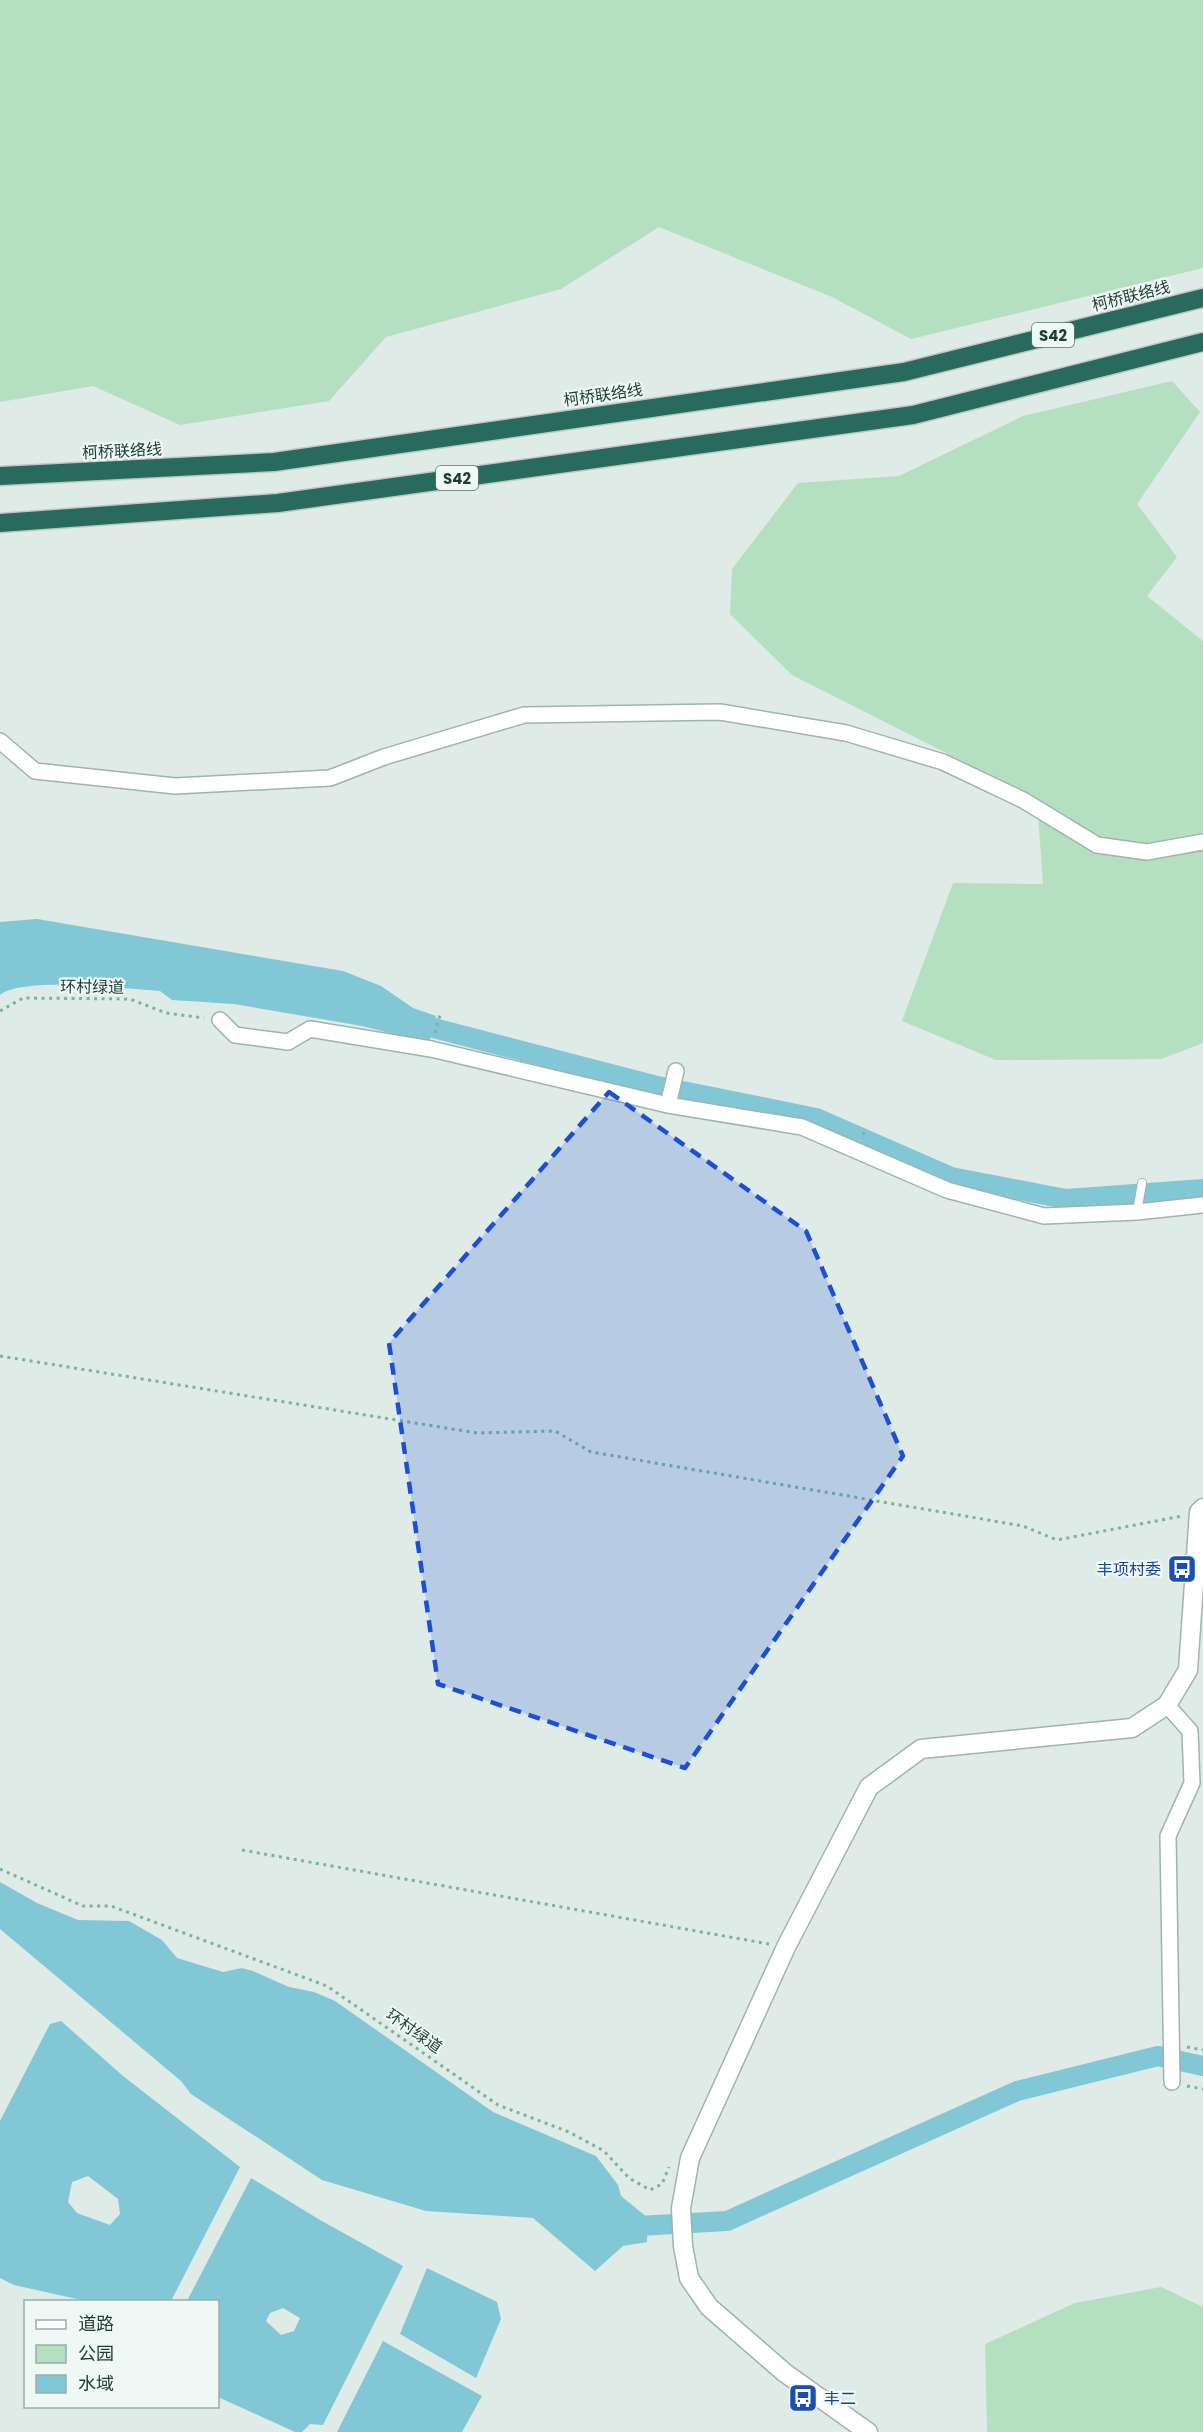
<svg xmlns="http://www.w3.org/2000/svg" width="1203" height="2432" font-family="Poppins,'Noto Sans SC',sans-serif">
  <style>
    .green { fill: #b5dfc1 }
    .water { fill: #81c7d6; fill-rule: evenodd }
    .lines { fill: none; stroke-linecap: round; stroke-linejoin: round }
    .canal { stroke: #81c7d6; stroke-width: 20 }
    .service-casing { stroke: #a1b3ad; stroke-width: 10 }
    .minor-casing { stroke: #a1b3ad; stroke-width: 18 }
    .tertiary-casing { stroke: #a1b3ad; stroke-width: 21 }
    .motorway-casing { stroke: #c0c8c6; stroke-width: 21 }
    .path { stroke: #7cb2a2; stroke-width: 3; stroke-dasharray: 3 4.5; stroke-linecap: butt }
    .service { stroke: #fff; stroke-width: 8 }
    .minor { stroke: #fff; stroke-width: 15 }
    .tertiary { stroke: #fff; stroke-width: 18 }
    .motorway { stroke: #286b5e; stroke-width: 18 }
    .marked { fill: #1d4ed8; fill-opacity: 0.2; stroke: #1d4ed8; stroke-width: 4.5; stroke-dasharray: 12 8; stroke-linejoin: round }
    .labels { text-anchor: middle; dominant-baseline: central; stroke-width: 4.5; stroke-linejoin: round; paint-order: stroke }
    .shield { fill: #eff8f4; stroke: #5d746e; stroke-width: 1.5 }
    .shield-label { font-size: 15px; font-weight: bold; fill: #1e3c35 }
    .street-label { font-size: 16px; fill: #1e3c35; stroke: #eff8f4 }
    .transit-label { font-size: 16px; fill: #164399; stroke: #eff8f4; text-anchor: end }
  </style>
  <rect width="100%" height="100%" fill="#deebe6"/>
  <!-- green -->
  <path class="green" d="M0,0H1203V268L911,339L832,297L659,227L561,289L386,337L329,401L180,425L93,386L0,402Z
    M1172,381L1200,412L1137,504L1177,557L1147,596L1203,641V1043L1161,1059L996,1060L902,1021L953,883L1043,884L1037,799L792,675L730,614L732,569L798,483L899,476L1023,416Z
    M1161,2287L1203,2307V2432H987L985,2344L1075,2303Z"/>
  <!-- water -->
  <path class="water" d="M37,919L343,971L381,986L413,1008L436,1016L429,1043L362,1026L234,1004L172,1000L160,991C127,989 24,976 0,995V922Z
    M0,1882L37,1903L78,1920L129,1921L162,1940L177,1958L223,1972L242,1968L253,1971L289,1987L314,1992L335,2001L493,2112L596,2156L618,2185L621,2196L648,2218L647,2242L623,2246L595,2271L533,2218L426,2211L322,2180L191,2094L181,2081L0,1929Z
    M61,2021L123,2076L240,2167L171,2301H86L14,2285L0,2278V2121L50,2024ZM88,2176L118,2199L120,2214L110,2225L77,2213L68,2202L72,2182Z
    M251,2178L320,2220L403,2266L323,2425L310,2424L302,2432H295L218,2397V2302L187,2301ZM283,2308L300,2318L294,2331L281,2335L266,2321L270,2313Z
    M427,2268L497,2302L501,2319L476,2378L400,2334Z
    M383,2341L482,2396L462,2432H337Z"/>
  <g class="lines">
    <!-- canal -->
    <path class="canal" d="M407,1021L653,1085L816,1118L951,1177L1066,1199L1203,1189
      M621,2227L727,2221L1017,2091L1158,2056L1203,2066"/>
    <!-- service casing -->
    <g class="service-casing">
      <path id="service" d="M1137,1212L1142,1183"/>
    </g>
    <!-- minor casing -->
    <g class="minor-casing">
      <path id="minor" d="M0,741L35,771L175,786L330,778L384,757L524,715L720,712L846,733L943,762L1023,800L1097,845L1147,852L1203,842
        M220,1020L235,1035L288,1042L310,1029L431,1049L668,1105L802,1127L947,1190L1044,1216L1137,1212L1203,1205
        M668,1105L676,1071
        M1167,1705L1190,1731L1192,1783L1168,1836L1172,2082"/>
    </g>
    <!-- tertiary casing -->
    <g class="tertiary-casing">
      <path id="tertiary" d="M868,2432L785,2373L709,2307L689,2278L683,2246L681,2208L690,2158L786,1947L869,1787L921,1749L1132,1728L1167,1705L1188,1670L1199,1512L1203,1508"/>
    </g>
    <!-- motorway casing -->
    <g class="motorway-casing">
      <path id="motorway" d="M0,476L274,462L904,372L1203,298
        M0,523L278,503L913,415L1203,342"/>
    </g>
    <!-- path -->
    <path class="path" d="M0,1011L23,998L130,999L166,1013L204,1018
      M435,1033L440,1015
      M863,1135L866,1128
      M0,1356L477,1433L555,1431L591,1452L1023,1526L1057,1540L1182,1516
      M242,1850L769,1944
      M0,1869L83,1906H111L327,1986L498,2105L569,2132L604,2151L629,2178L650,2190L662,2184L669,2167
      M1187,2047L1203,2050
      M1187,2086L1203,2089"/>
    <!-- service -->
    <use href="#service" class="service"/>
    <!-- minor -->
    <use href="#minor" class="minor"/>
    <!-- tertiary -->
    <use href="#tertiary" class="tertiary"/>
    <!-- motorway -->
    <use href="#motorway" class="motorway"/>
  </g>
  <!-- marked area -->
  <path class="marked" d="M609,1092L806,1231L903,1456L685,1768L438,1684L389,1343Z"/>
  <!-- icons -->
  <defs>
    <g id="bus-square" transform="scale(1.5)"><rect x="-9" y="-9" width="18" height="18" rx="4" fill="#1a4fb4" stroke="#eff8f4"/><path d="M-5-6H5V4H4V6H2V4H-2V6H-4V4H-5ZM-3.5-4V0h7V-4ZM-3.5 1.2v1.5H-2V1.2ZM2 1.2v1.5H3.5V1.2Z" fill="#fff"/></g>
  </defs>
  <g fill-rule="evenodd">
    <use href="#bus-square" x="1182" y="1569"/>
    <use href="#bus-square" x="803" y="2398"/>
  </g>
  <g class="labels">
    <!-- shield labels -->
    <g class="shield">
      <rect x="1032" y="323" width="42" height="24" rx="4.5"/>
      <rect x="436" y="466" width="42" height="24" rx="4.5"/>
    </g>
    <g class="shield-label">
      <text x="1053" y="335">S42</text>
      <text x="457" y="478">S42</text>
    </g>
    <!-- street labels -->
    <g class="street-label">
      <text transform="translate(1131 296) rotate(-14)">柯桥联络线</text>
      <text transform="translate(603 395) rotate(-8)">柯桥联络线</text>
      <text transform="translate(122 451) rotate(-3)">柯桥联络线</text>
      <text transform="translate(92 987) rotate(1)">环村绿道</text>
      <text transform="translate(414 2031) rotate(35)">环村绿道</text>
    </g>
    <!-- transit labels -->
    <g class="transit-label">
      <text x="1161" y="1569">丰项村委</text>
      <text x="824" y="2398" text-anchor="start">丰二</text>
    </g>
  </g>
  <!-- legend -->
  <rect x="24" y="2300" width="195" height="108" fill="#eff8f4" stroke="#9bada8" stroke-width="1.5"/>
  <rect x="36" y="2320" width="30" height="9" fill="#ffffff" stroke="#9bada8" stroke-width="1.5"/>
  <text x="78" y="2330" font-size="18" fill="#1e3c35">道路</text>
  <rect x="36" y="2345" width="30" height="18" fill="#b5dfc1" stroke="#9bada8" stroke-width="1.5"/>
  <text x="78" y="2360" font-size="18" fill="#1e3c35">公园</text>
  <rect x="36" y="2375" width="30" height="18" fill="#81c7d6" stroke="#9bada8" stroke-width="1.5"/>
  <text x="78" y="2390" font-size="18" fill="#1e3c35">水域</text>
</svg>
